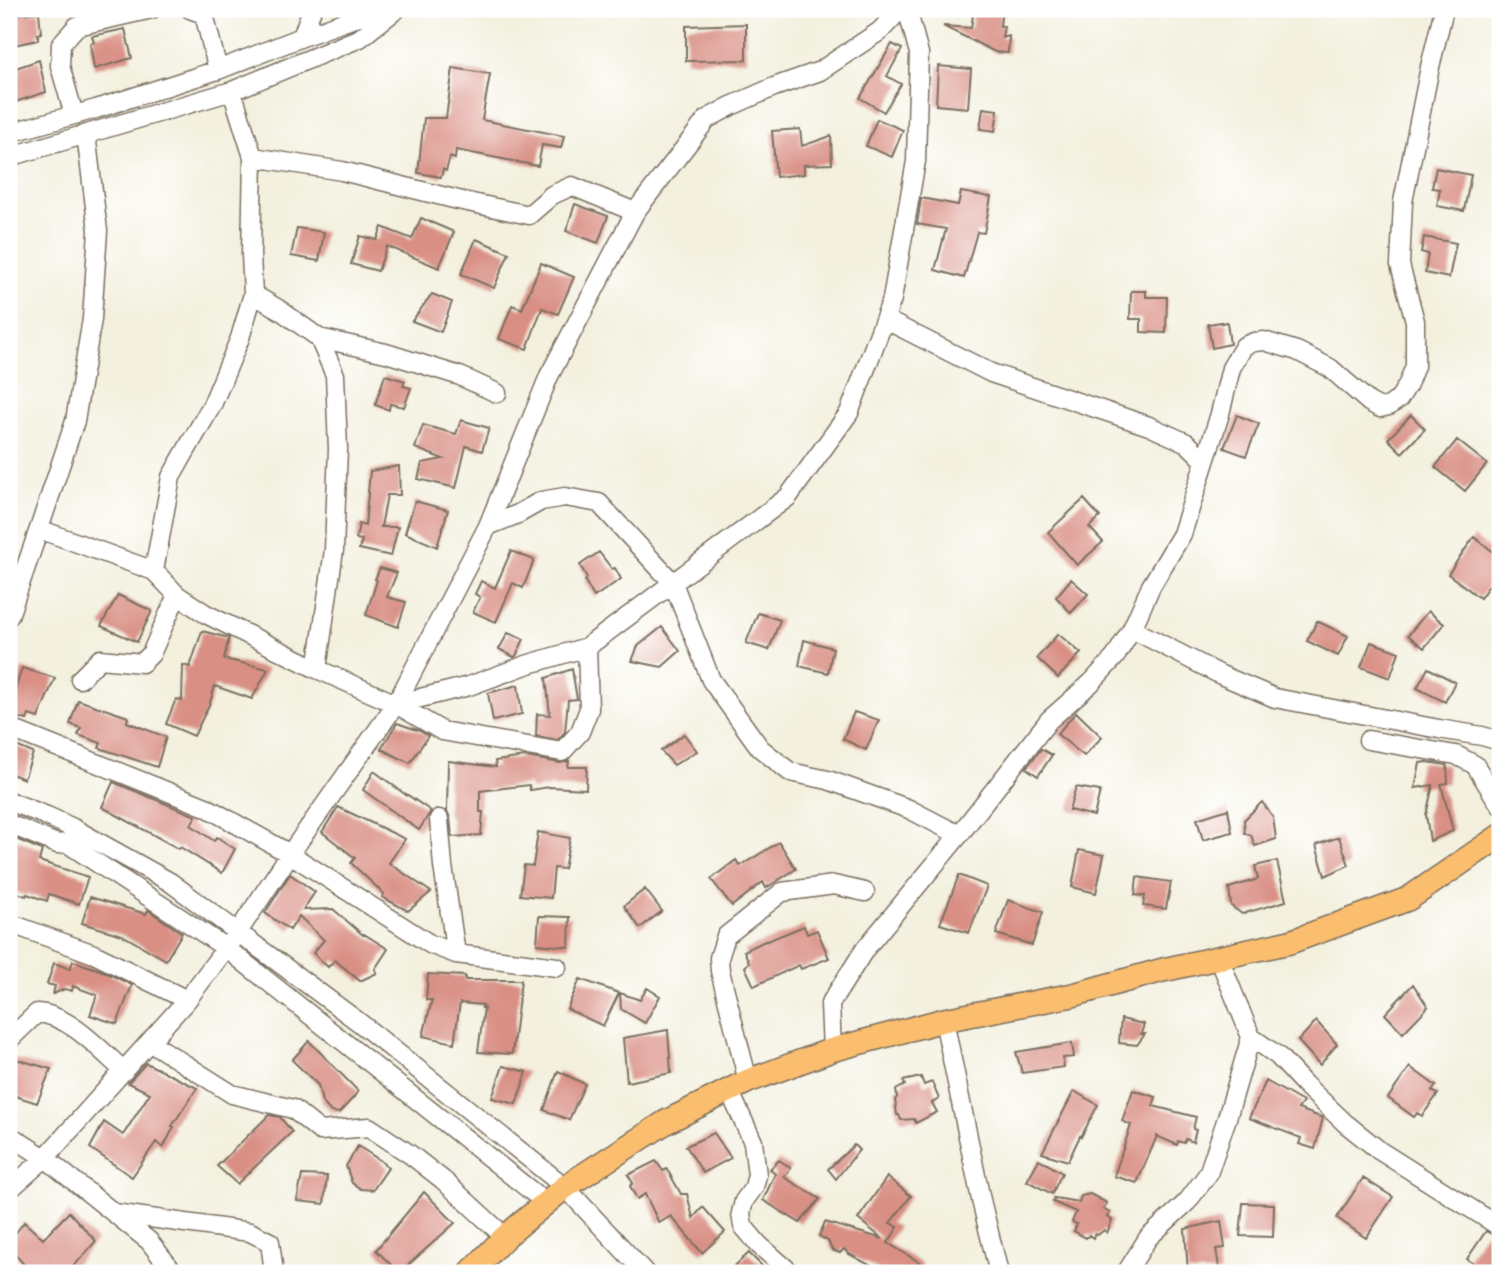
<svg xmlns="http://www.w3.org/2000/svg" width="1509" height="1282" font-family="Dekko,sans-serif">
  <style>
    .building { fill: #d98f84 }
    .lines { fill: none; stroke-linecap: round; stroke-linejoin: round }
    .minor-casing { stroke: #7b6f61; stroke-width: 21 }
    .major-casing { stroke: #7b6f61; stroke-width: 26 }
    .minor { stroke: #fff; stroke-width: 18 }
    .major { stroke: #fbbd6e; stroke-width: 23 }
  </style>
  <rect width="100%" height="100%" fill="#fff"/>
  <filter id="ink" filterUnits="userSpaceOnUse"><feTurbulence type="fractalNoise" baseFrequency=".0143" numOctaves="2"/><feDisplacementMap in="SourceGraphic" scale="14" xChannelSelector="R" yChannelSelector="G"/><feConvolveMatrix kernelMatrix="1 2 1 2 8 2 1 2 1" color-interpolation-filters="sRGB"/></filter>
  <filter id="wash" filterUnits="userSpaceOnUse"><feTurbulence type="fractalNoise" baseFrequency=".00686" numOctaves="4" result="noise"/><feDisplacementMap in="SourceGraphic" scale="28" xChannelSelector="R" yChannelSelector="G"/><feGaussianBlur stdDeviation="1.57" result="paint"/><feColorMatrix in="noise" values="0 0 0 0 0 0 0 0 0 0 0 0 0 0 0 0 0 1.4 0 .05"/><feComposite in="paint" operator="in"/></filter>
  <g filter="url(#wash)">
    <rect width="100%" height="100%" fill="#f3f0de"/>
    <g id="blocks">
      <!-- building -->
      <path class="building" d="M974,9H1002L1000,26H1004L1002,38L1009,36L1008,53L995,52L943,26L971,28Z
        M39,12L41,33L38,34V40L14,45L10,15Z
        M746,24V60L686,61V26Z
        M125,29L132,58L94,69L90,44L94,42L92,36Z
        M892,44L902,49L887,76L901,84L884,112L860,98Z
        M39,60L46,92L9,104V85L13,84L10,70Z
        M938,66L971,69L968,108L936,105Z
        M453,68L490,74L482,120L564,136L561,148L542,145L538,166L456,150L455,159L450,157L446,171L443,169L441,177L418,173L424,118H446Z
        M983,108L998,110L995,131L980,129Z
        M877,119L903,130L892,157L866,146Z
        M800,129L802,146L831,136L832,164L804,165V174L776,177L772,131Z
        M1436,168L1471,175L1464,211L1437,206L1440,189L1432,188Z
        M961,192L991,197L984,233L977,232L964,278L935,270L946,229L917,224L921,198L958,205Z
        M575,204L608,216L598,243L566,231Z
        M421,218L454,232L439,268L387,246L378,271L351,264L360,236L377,240L382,227L412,239Z
        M297,228L324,232L319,261L291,256Z
        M1424,237L1456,243L1449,278L1425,273L1428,254L1421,252Z
        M476,239L509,253L494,288L461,274Z
        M541,263L574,277L558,314L542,308L527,349L499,339L512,305L522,309Z
        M1131,291H1146V297H1167L1166,333L1141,332V319H1130Z
        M432,294L452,302L441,332L412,321Z
        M1221,322V323L1227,322L1230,344L1212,348L1208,324Z
        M385,375L405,381L403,386L411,388L404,407L390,404L389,410L375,405Z
        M1237,415L1259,424L1246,456L1224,448Z
        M1411,415L1425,429L1402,453L1388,439Z
        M461,420L489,428L482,451L466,446L456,488L418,479L422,463L443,459L415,448L423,425L456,434Z
        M1457,440L1487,464L1465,491L1435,467Z
        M399,466L400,495H387L381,527H398L391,556L359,549L362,540L356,539L359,524L365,526L370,471Z
        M1084,499L1100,517L1089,527L1103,542L1077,565L1048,532Z
        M415,501L448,510L437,547L405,533Z
        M1474,537L1500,557V570L1480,598L1448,574Z
        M511,551L534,560L523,588L513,583L496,622L473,612L480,597L475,594L481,581L495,588Z
        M599,552L612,569L615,568L621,579L594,597L585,581L587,578L580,565Z
        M380,568L397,573L387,597L406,602L398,627L366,615L377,580L375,579Z
        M1071,579L1088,594L1071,613L1056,597Z
        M118,595L152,611L137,642L101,626Z
        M1428,611L1444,624L1424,648L1408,635Z
        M758,613L780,620L769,650L746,643Z
        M1317,621L1348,636L1338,656L1307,641Z
        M662,627L680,651L662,667L632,661L638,646Z
        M202,631L229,638L224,659L268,669L252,699L215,686L210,703L194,736L166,724L176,699L182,701L183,665L190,667Z
        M508,633L524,639L516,656L514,657L499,649Z
        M1058,634L1081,653L1058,678L1037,658Z
        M804,640L833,648L828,673L799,666Z
        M1371,642L1399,652L1390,678L1361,667Z
        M22,668L55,678L38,718L29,715L27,720L9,715V693L15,690Z
        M1428,668L1455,682L1445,702L1417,688Z
        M572,669L577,699L568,700L565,732L558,740L536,736L537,714L550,715L546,678Z
        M518,685L522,714L493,721L488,693Z
        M78,700L128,717L127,722L166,737L157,767L99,748L101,743L78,735L81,728L70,724Z
        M854,712L879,720L866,750L843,739Z
        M1076,712L1102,737L1084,756L1057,734Z
        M397,723L420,731L428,736L410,763L381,749Z
        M684,734L697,751L674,765L661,751Z
        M9,743L33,753L24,779L9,773Z
        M1041,749L1052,755L1038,776L1026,768Z
        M525,757L560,763L569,761L568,767H587L586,789L549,787L530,790L529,785L480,791V812H483L481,835L452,837L450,818L447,811L448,761L496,767L495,761Z
        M1427,762L1447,765L1448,783L1441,784L1453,831L1430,841L1426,815L1433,785L1415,788L1420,763Z
        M374,771L406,795V794L431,811L419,830L363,790Z
        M113,782L196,816L191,825L214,841L217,837L235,849L222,873L180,847L179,849L102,807Z
        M1076,787L1100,791L1094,816L1069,810Z
        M1262,802L1273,817L1276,839L1255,846L1251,835L1245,834L1244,820Z
        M338,807L405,839L389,863L431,892L408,911L382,897L384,894L351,863L355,858L322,832Z
        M1228,809L1232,832L1203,840L1197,819Z
        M538,832L570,838L564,869L554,868L551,898L520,895L524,865L533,866Z
        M11,837L42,850L39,861L88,877L79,904L49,894L47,901L27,894L26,896L9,890V845Z
        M1339,837L1349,865L1325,876L1316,845Z
        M779,842L796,869L766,888L763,882L732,906L711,879L736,860L740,866Z
        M1079,850L1104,855L1096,893L1072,887Z
        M1277,861L1286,901L1242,914L1231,906L1229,888L1258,879L1255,866Z
        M290,874L315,892L303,910L333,909L363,935L364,934L388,949L375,969L377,973L360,981L335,960L328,967L313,953L324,940L299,916L290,930L265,913Z
        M959,875L987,886L969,933L940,924Z
        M1137,877L1171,882L1166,909L1143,906L1145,896L1135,895Z
        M645,889L662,911L640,928L624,906Z
        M90,897L146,914L148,910L182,933L166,960L122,935L82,923Z
        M1008,900L1043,912L1032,945L996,934Z
        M539,916L570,917L569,947L537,944Z
        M804,926L807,934L817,930L829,958L801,969L799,965L754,986L745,967L749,962L744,951L767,940V941Z
        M73,961L103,971L132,985L117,1024L90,1015L97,995L73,986L72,991L65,989L53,994L55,986L47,984L54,963L70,969Z
        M428,974L465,976V980H521L512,1054L478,1052L484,1008H482L483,1005L460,1003L454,1043L423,1036L432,1000H426Z
        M580,979L619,993L603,1026L567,1009Z
        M1413,984L1428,1007L1403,1033L1385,1014Z
        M647,988L660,996L645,1023L621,1009L620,993L640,1000Z
        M1121,1019L1144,1024L1141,1034H1145L1137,1045L1119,1043Z
        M1316,1021L1337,1044L1320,1065L1298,1041Z
        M668,1030L671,1073L627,1082L623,1038Z
        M309,1041L358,1091L353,1098L339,1113L331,1112L322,1102L318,1085L292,1060Z
        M1072,1043L1074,1057L1063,1058L1064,1067L1022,1073L1016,1052Z
        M9,1057L51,1069L37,1103L9,1094Z
        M146,1063L197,1088L172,1126L174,1127L163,1148L156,1142L132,1177L90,1148L104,1122L123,1135L150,1093L128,1083Z
        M503,1066L527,1072L516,1104L492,1098Z
        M1410,1067L1436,1086L1432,1091L1438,1094L1422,1116L1417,1113L1414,1117L1388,1098Z
        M558,1071L585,1084L569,1120L544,1110Z
        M921,1077L924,1085L932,1082L939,1099L932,1103L937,1112L916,1123L914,1119L901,1120L899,1115H897L895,1100L897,1097L896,1090L905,1085L903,1081Z
        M1266,1081L1303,1102L1298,1109L1323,1118L1315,1149L1299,1144L1301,1138L1249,1118Z
        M1133,1090L1156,1097L1153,1106L1196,1117L1193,1129L1196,1130L1193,1142L1186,1139L1184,1143L1178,1141L1177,1145L1157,1136L1137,1183L1114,1176L1131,1125L1122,1121Z
        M1074,1091L1098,1105L1081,1137L1080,1136L1068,1161L1042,1153Z
        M269,1115L280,1117L292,1132L237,1184L217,1166Z
        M714,1133L731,1158L703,1173L686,1146Z
        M854,1145L859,1150L836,1179L828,1169Z
        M358,1146L381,1161L388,1168L373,1190L361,1189L352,1183L346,1166Z
        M1039,1159L1062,1173L1052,1194L1027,1181Z
        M779,1160L791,1168L784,1177L820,1199L800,1223L763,1200L775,1174L770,1169Z
        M656,1161L663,1171L667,1169L681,1194H687L693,1218L703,1207L725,1232L702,1253L671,1216L659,1223L645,1194L637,1199L630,1186L633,1183L628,1175Z
        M302,1175L327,1176L324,1204L297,1201Z
        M887,1177L911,1196L890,1223L898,1227L888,1243L922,1264L917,1273H884L849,1254L844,1249L840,1253L832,1250L828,1241L819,1236L825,1222L883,1239L858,1219Z
        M1363,1178L1393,1197L1366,1238L1337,1218Z
        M424,1192L455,1223L399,1273L376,1250Z
        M1090,1194L1107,1203L1103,1209L1110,1213L1107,1217L1112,1220L1107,1233L1104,1230L1098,1235L1095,1234L1093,1238L1089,1235L1086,1238L1074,1231L1077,1224L1072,1222L1076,1212L1053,1202L1054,1198L1079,1202L1081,1196Z
        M1243,1203L1274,1204L1273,1237L1240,1236Z
        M69,1212L96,1241L73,1267L79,1273H31L9,1247V1242L24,1222L43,1239Z
        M1221,1221L1225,1248L1216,1249L1220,1273H1188L1185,1229Z
        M1486,1231L1500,1238V1273H1488L1467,1259Z
        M749,1253L769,1273H727Z"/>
    </g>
  </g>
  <g filter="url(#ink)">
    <use href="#blocks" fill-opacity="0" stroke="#7b6f61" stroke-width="2"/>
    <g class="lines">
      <!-- minor casing -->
      <g class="minor-casing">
        <path id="minor" d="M190,9L204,14L218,70
          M302,37L312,9
          M74,115L60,66L61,44L77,26L152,9
          M9,133L96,109L218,70L302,37L379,9
          M9,157L232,91L360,38L397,9
          M253,157L342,171L458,200L529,215L552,195L572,186L635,212
          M253,294L280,310L319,338L335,375L338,449L334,550L317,669
          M886,320L991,373L1149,426L1187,443L1205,461
          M319,338L386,353L460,376L497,393
          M488,526L518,514L541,501L565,497L599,503L673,583L711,680L760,748L790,772L828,780L909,809L959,835
          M39,529L75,421L92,319L98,231L86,134
          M154,571L171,477L212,405L240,338L253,294L251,255L253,157L232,91
          M9,616L39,529L154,571L177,595L206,614L317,669L396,704L469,686L526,665L587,647L788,497L849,413L892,299L916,161L919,53L907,9
          M1132,629L1221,675L1275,698L1439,729L1482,736L1500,741
          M80,679L100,659L142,663L151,654L177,595
          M396,704L442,731L562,752L580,732L589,709L587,647
          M9,728L206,807L290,854L430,944L456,954L557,967
          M1368,740L1456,755L1475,765L1500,805
          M9,801L47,816L73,828L170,882L360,1023L565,1187L645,1273
          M439,819L443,866L456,954
          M9,824L57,844L67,843L226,948L545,1202
          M9,923L94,954L187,1000
          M1219,958L1251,1037L1278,1056L1304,1084L1345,1123L1380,1151L1500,1227
          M944,1020L981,1200L999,1273
          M9,1040L37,1013C70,1015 100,1050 124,1071
          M150,1042L232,1094L293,1109L320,1131L369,1127L411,1155L443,1180L505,1237
          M832,1050L830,1004L865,949L959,835L1049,720L1091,683L1115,657L1132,629L1151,586L1182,534L1220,414L1231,368L1244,346L1254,342L1264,341L1297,351L1330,368L1369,402L1380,408L1389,406L1399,399L1408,384L1415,366V321L1400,265L1403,202L1430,67L1444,9
          M748,1081L720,971L719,958L726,936L782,892L834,885L865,892
          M729,1090L753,1142L757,1175L754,1187L744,1201L741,1213L743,1226L759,1245L791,1273
          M9,1135L45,1158L149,1241L174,1273
          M9,1190L45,1158L187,1000L238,932L290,854L396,704L488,526L549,376L635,212L707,119L731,106L774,87L820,71L880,31L896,14L900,9
          M114,1213L250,1232L270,1242L273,1265L271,1273
          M1126,1273L1148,1238L1187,1202L1208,1174L1227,1118L1251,1037"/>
      </g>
      <!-- major casing -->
      <g class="major-casing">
        <path id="major" d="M470,1273L505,1237L565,1187L666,1122L748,1081L832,1050L944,1020L1073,995L1163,970L1290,942L1408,899L1500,836"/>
      </g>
      <!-- minor -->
      <use href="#minor" class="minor"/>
      <!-- major -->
      <use href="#major" class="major"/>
    </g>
  </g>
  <!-- margin -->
  <rect width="1509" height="1282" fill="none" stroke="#fff" stroke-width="35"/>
</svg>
